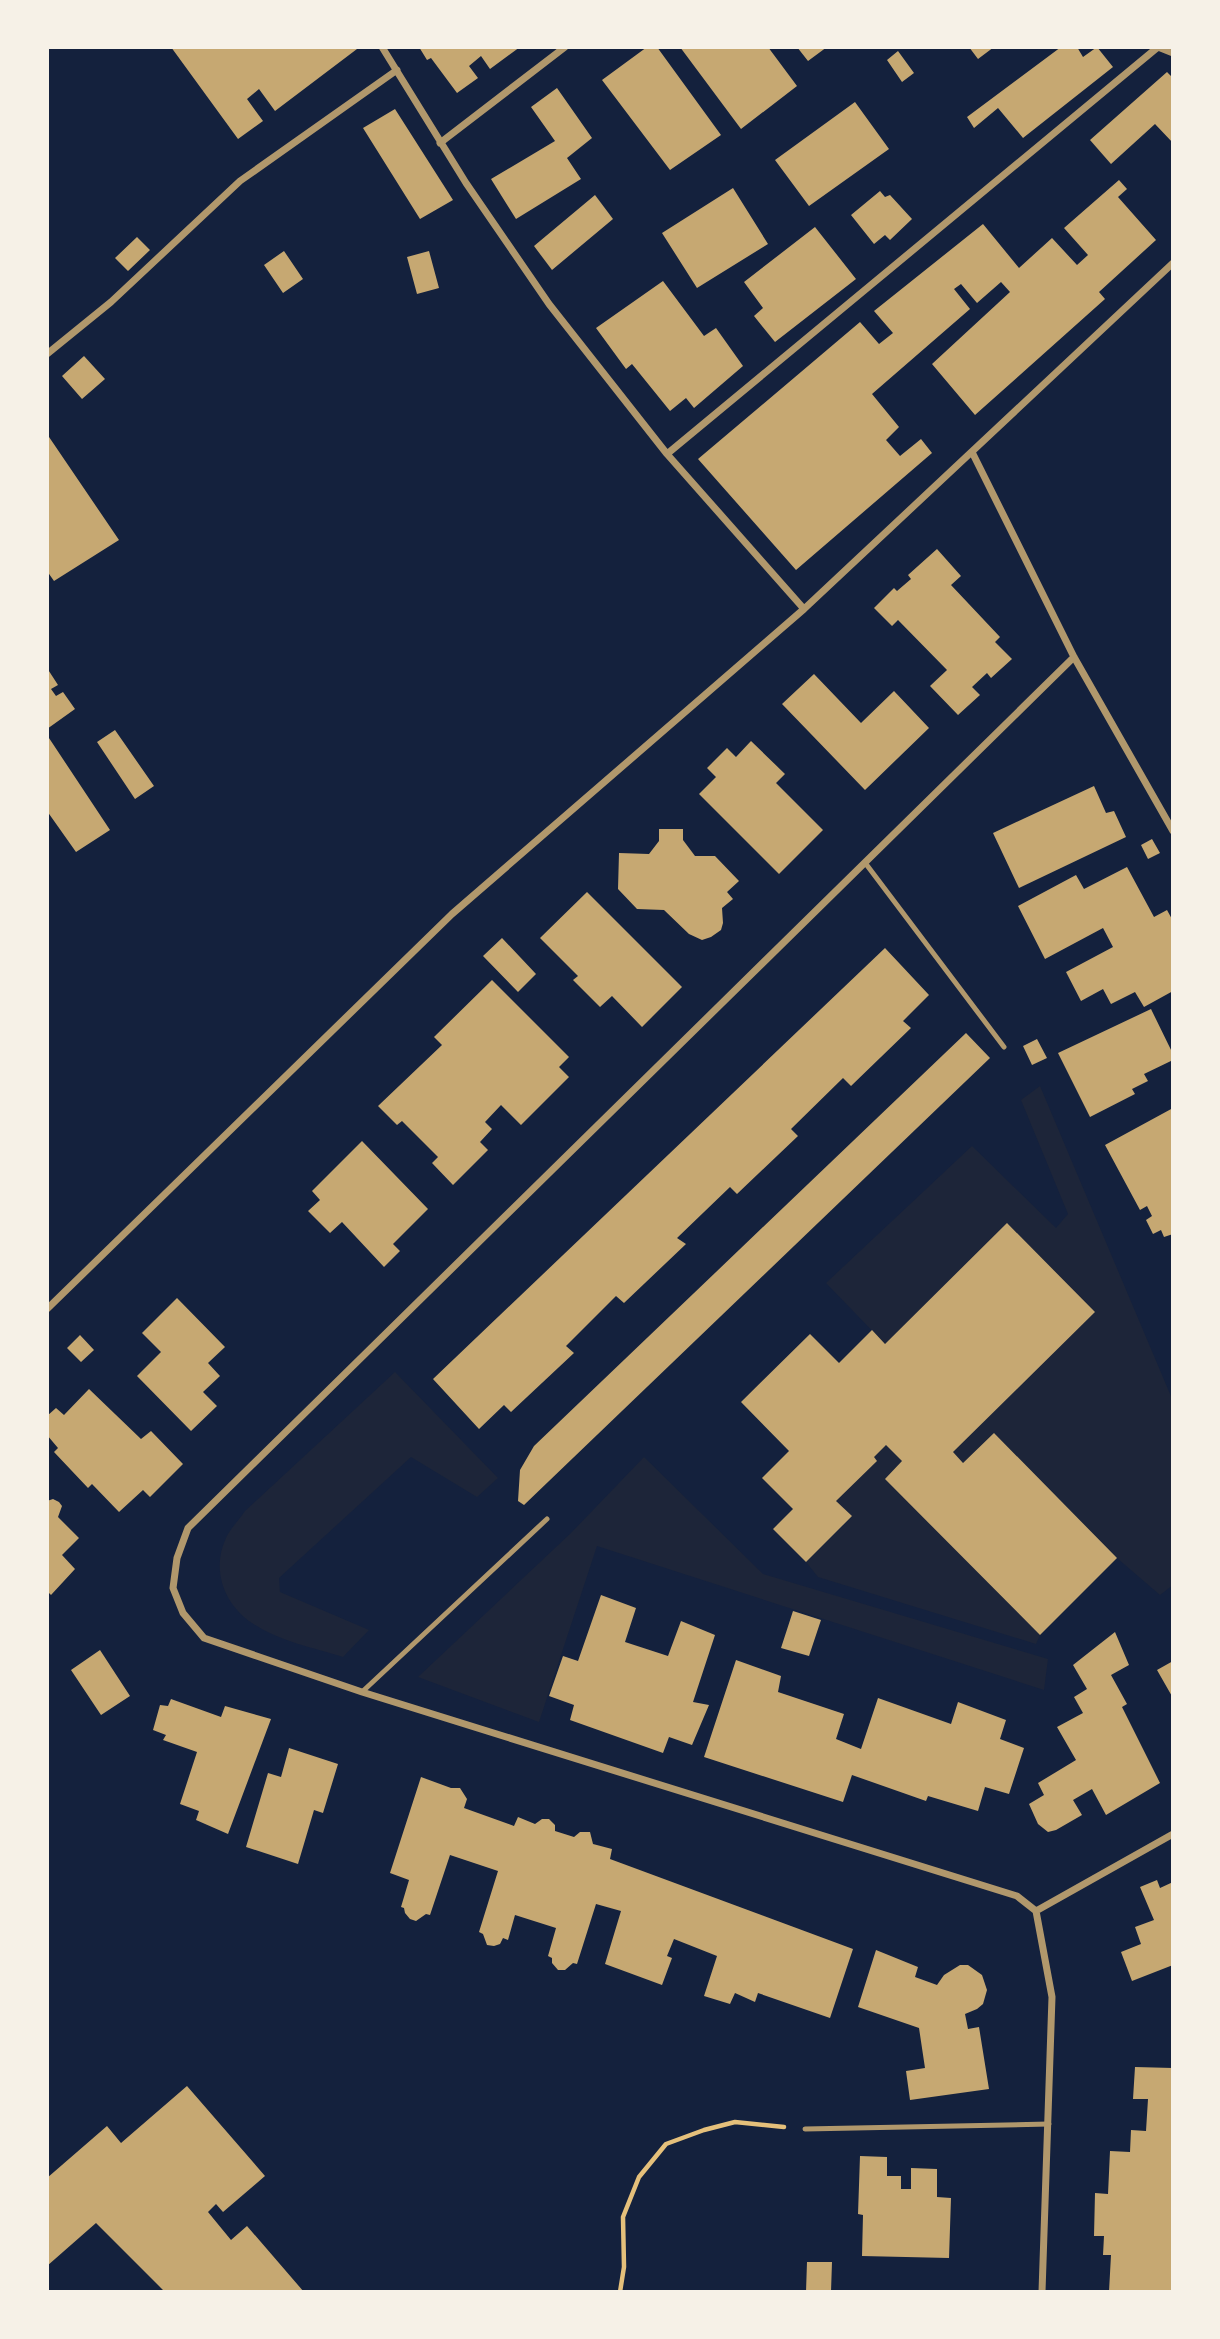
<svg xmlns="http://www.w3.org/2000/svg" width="1220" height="2339" font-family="'Exo 2',sans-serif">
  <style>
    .green { fill: #1d2539 }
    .building { fill: #c6a872 }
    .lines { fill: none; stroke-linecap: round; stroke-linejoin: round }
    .path { stroke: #e5c07b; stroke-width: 4.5 }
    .service { stroke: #b1986c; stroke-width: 5 }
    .minor { stroke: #b1986c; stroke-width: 7 }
  </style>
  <rect width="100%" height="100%" fill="#14213d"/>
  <!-- green -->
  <path class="green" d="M1040,1086L1173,1401V1585L1160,1595L1117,1558L994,1433L963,1463L953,1452L1095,1312L1008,1224L885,1344L826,1283L972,1146L1056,1228L1068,1214L1021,1100Z
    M395,1372L498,1478L477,1497L411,1457L279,1578L280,1592L369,1630L343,1657C314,1648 278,1641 252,1623C224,1604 211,1570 226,1538C230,1529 239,1520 245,1511Z
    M886,1445L902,1461L886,1479L1040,1635L1036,1644L818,1577L806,1562L852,1517L836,1501L877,1461L874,1457Z
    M644,1457L763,1574L1048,1659L1044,1690L597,1546L539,1722L418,1677L571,1533Z"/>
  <!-- building -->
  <path class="building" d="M171,47H355L357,49L275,111L259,89L247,99L263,121L238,139Z
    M419,47H520L490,69L481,56L469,66L478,78L457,93L431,58L427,60Z
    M647,47H657L721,135L670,170L602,80Z
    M680,47H768L797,86L741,129Z
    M797,47H827L808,61Z
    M969,47H994L978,59Z
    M1061,47H1077L1083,57L1097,47L1113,67L1023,138L998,108L974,128L967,117Z
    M898,51L914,73L902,82L887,60Z
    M1167,72L1173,78V143L1155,124L1111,164L1090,140Z
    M557,88L592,138L567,158L581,179L516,219L491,179L555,141L531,107Z
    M855,102L889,149L809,206L775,160Z
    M395,109L453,200L420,219L363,128Z
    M1119,180L1127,189L1118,197L1156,240L1099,292L1105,299L975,415L932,364L1010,292L1001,282L977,303L961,284L954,289L970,309L872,394L899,427L886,440L900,456L921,439L932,453L796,570L698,459L860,322L879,344L893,333L874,311L983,224L1019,268L1052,238L1077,265L1088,255L1064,228Z
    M733,188L768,244L697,288L662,233Z
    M880,191L885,197L890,195L912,219L890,240L885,235L874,244L851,215Z
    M595,195L613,219L552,270L534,246Z
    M815,227L856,279L775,342L754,316L763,308L744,282Z
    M137,237L150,250L128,271L115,258Z
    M284,251L303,279L283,293L264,265Z
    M429,251L439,288L417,294L407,257Z
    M663,281L704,336L716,328L743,366L694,408L686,398L670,411L632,364L626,369L596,328Z
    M84,356L105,379L82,399L62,376Z
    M47,434L119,540L54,581L47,571Z
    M937,549L961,576L951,585L1000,637L995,642L1012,659L991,678L987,673L972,687L980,695L958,715L930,686L947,670L898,620L892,626L874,608L894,588L897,591L911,579L908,575Z
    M47,668L58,685L51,689L56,696L63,692L75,709L47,729Z
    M814,674L861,723L894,691L929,728L865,790L782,704Z
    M115,730L154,786L135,799L97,742Z
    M47,735L110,830L76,852L47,811Z
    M751,741L785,774L776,783L823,830L779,874L699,794L716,777L707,768L727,748L736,757Z
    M1094,786L1106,813L1114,811L1126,837L1019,888L993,833Z
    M659,829H683V840L695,856H715L739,881L727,892L733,899L722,908L723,923L721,930L711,937L702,940L689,934L664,910L637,909L618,889L619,853L649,854L659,841Z
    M1152,839L1160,853L1148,859L1141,845Z
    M1127,867L1154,917L1167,910L1173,921V991L1144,1007L1135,992L1111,1004L1103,989L1081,1001L1066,972L1113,947L1103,928L1045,959L1018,906L1076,875L1084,889Z
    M587,892L682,987L642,1027L612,996L600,1007L573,980L578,976L540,938Z
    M502,938L536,974L518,992L483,956Z
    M885,948L929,995L903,1021L911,1028L851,1086L843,1078L791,1129L798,1136L737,1194L730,1187L677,1238L686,1244L624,1303L616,1296L566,1346L574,1353L511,1412L504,1405L479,1429L433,1379Z
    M492,980L569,1057L559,1067L569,1077L521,1125L501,1105L485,1122L492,1129L480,1142L488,1150L453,1185L432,1163L438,1157L402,1121L397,1125L378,1106L442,1045L434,1037Z
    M1151,1009L1173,1054V1060L1144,1074L1148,1081L1132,1089L1135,1094L1090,1117L1058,1053Z
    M966,1033L990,1058L524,1505L518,1501L520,1470L534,1446Z
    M1037,1039L1047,1058L1032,1065L1023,1046Z
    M1173,1108V1234L1164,1237L1161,1230L1153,1234L1146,1220L1152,1216L1147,1206L1140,1210L1105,1145Z
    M362,1141L428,1209L393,1244L400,1251L384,1267L342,1222L330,1233L308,1211L320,1200L312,1191Z
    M1007,1223L1095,1312L953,1452L963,1463L994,1433L1117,1558L1040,1635L885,1479L902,1461L886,1445L874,1457L877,1461L836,1501L852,1516L806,1562L773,1529L793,1509L762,1478L789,1451L741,1402L810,1334L839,1363L872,1330L885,1344Z
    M177,1298L225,1347L208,1363L220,1376L203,1392L217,1406L191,1431L137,1376L161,1352L142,1333Z
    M80,1335L94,1350L81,1362L67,1348Z
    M89,1389L141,1439L151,1431L183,1464L150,1497L143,1490L119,1512L92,1484L88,1488L54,1452L58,1448L47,1435V1416L56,1408L64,1415Z
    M53,1499L59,1502L62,1506L58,1517L79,1538L62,1555L75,1569L51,1595L47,1591V1501Z
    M601,1595L636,1608L625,1642L668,1656L681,1621L715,1635L693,1702L709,1705L692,1745L669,1737L663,1753L570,1720L574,1705L549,1696L563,1656L578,1661Z
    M793,1611L821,1620L809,1656L781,1648Z
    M1115,1632L1129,1665L1111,1675L1127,1704L1122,1707L1160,1783L1106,1815L1092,1789L1073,1800L1082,1815L1056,1830L1048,1832L1038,1824L1029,1804L1044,1795L1038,1783L1076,1760L1057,1727L1083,1713L1074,1697L1087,1689L1073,1665Z
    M100,1650L130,1696L101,1715L71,1670Z
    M736,1660L781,1676L778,1692L844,1714L836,1739L861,1749L878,1698L951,1724L958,1702L1006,1720L1000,1739L1024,1748L1009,1794L985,1787L978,1811L928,1796L926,1801L852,1775L843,1802L704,1757Z
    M1173,1661V1698L1157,1670Z
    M171,1699L221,1717L225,1706L271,1719L228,1834L196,1820L199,1811L180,1804L197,1752L163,1740L166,1735L153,1730L160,1705L168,1706Z
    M289,1748L338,1764L323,1813L314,1810L298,1864L246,1847L268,1773L281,1777Z
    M421,1777L451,1788H460L467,1799L464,1808L514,1826L518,1817L535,1824L542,1819H549L555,1825V1831L574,1837L580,1832H590L593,1844L612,1849L610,1859L853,1949L830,2018L758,1993L755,2002L735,1993L730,2004L704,1996L717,1956L674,1939L667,1956L672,1958L662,1985L605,1964L621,1911L596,1904L577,1964L573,1963L565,1970H558L552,1963V1958L548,1956L556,1928L515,1915L508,1940L503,1938L500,1944L494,1946L487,1945L483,1934L479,1932L498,1871L450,1855L430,1915L426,1914L416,1921L410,1919L405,1913L404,1908L401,1907L409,1880L390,1873Z
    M1157,1880L1160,1888L1173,1882V1965L1132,1981L1121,1952L1141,1944L1135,1927L1154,1920L1140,1887Z
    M876,1950L918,1967L915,1977L937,1985L944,1975L960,1965H968L982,1975L987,1990L983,2004L977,2009L965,2014L968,2029L979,2027L989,2089L910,2100L906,2071L925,2068L919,2028L858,2007Z
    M1135,2067L1173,2068V2292H1109L1111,2255H1103L1104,2236H1094L1095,2193L1108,2194L1110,2151L1130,2152L1131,2130L1146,2131L1148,2099H1133Z
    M187,2086L265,2176L223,2212L216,2204L208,2212L231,2240L247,2226L304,2292H165L96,2223L47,2266V2178L107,2126L121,2143Z
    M860,2156L887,2157V2176H901V2189H911V2168L937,2169V2197L951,2198L949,2258L862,2256L863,2215L858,2214Z
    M807,2262H832L831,2292H806Z"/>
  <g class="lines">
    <!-- path -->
    <path class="path" d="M620,2292L624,2267L623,2217L639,2177L666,2144L704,2130L735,2122L784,2127"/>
    <!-- service -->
    <path class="service" d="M866,864L1004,1047
      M362,1692L547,1519
      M805,2129L1049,2124"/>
    <!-- minor -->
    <path class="minor" d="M382,47L466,183L549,304L667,454L804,609
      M440,143L565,47
      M47,354L111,302L240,181L397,70
      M972,452L1074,657L1173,831
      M667,454L1158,47L1173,53
      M47,1309L452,914L804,609L1173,263
      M1036,1911L1173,1834
      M1042,2292L1052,1997L1036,1911L1017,1896L362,1692L204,1638L183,1613L173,1588L177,1558L188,1528L1074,657"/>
  </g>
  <!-- border -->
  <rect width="1220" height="2339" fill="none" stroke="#f6f1e7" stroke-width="98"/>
</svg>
